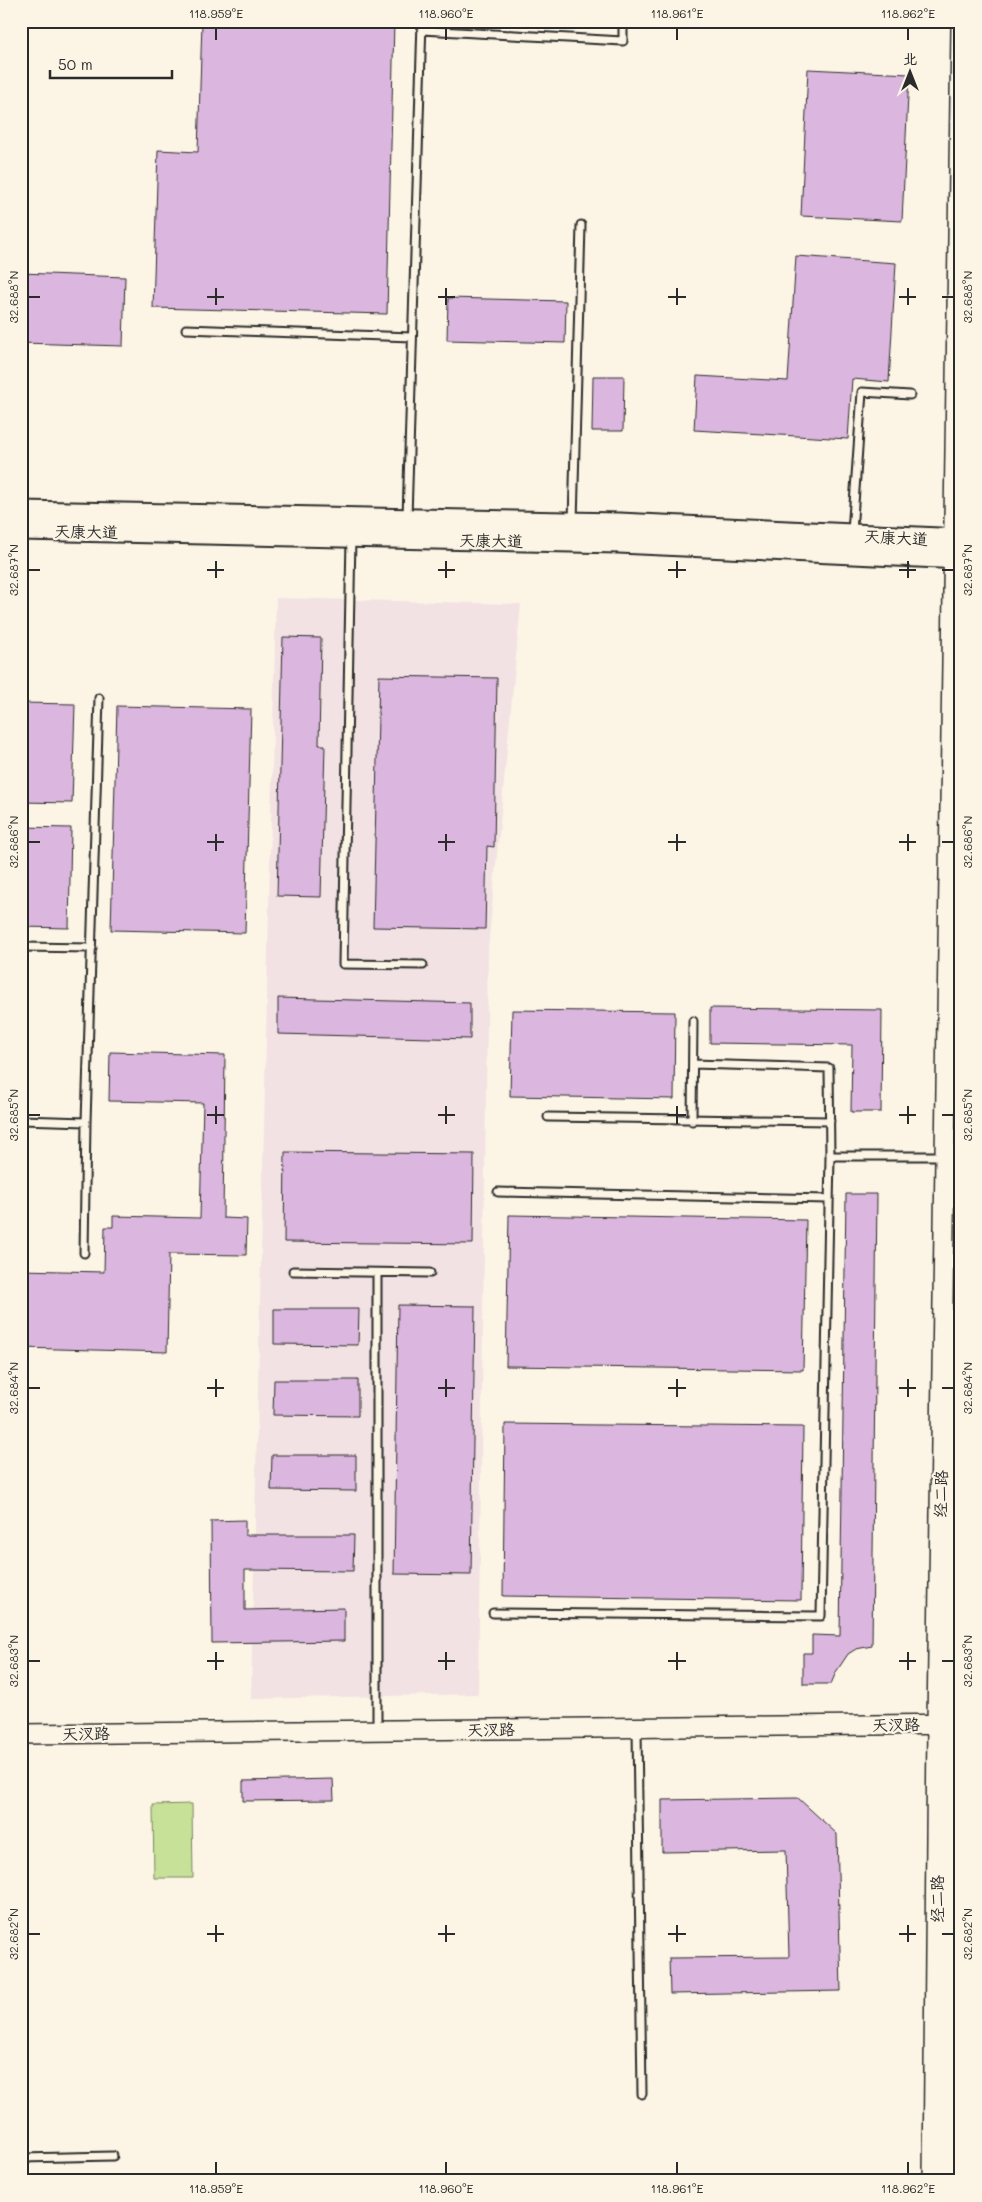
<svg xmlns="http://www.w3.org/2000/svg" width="982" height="2202" font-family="Mali,'LXGW WenKai TC',sans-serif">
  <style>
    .built { fill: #f2e2e3 }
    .green { fill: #c7e198; stroke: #798662 }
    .building { fill: #dbb6df; stroke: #2b2b2b }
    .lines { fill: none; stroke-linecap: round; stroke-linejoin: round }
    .lane-casing { stroke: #2b2b2b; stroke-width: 11 }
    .secondary-casing { stroke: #2b2b2b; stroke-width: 22 }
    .primary-casing { stroke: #2b2b2b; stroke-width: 25 }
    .lane { stroke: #fcf5e5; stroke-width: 7 }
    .secondary { stroke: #fcf5e5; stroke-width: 19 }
    .primary { stroke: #fcf5e5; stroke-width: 21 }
    .ticks { fill: none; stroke: #2b2b2b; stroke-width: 2 }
    .labels { text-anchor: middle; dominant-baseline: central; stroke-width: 4.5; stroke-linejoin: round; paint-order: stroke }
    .street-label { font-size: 16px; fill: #2b2b2b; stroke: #fcf5e5 }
    .neatline { fill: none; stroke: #2b2b2b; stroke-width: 2 }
    .ticks-label { font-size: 12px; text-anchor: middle; fill: #2b2b2b }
  </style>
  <rect width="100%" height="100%" fill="#fcf5e5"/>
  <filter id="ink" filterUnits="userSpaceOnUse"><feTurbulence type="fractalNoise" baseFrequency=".02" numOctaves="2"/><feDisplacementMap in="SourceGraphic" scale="10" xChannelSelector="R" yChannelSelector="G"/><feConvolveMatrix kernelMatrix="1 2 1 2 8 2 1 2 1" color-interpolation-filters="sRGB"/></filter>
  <g filter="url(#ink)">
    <!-- built -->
    <path class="built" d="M276,598L521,604L488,948L478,1694L251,1699Z"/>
    <!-- green -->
    <path class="green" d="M192,1804L193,1878H154L153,1805Z"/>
    <!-- building -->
    <path class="building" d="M202,21H394L387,314L153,308L158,150L198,152Z
      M808,69L909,74L902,221L801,216Z
      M796,256L896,263L889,382L852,379L848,439L694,430L697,376L788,381Z
      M21,273L125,277L123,346L21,343Z
      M448,298L566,301L565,343L447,340Z
      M593,376H624L623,431H592Z
      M283,637L321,638L319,745H325L321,897L277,896Z
      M379,676L497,678L494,847L487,846L485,929L373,927Z
      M21,703L75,704L72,803L21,802Z
      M117,706L251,709L245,933L111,930Z
      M21,827L71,828L69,928L21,927Z
      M278,998L470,1003V1039L278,1034Z
      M710,1008L882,1010L881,1112H851L852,1045L710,1043Z
      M512,1010L675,1012L674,1099L510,1096Z
      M110,1052L225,1055L223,1218L247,1219L246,1255L169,1254L167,1352L21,1348V1270L104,1272L105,1227H113V1216L200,1218L203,1103L109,1101Z
      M285,1152L474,1154L473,1244L284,1242Z
      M846,1194H877L872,1646L856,1649L848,1654L836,1672L831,1684H803V1653H812V1635L840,1636Z
      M509,1215L806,1220L803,1370L506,1366Z
      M398,1305L475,1306L471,1575L394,1574Z
      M274,1309H359L358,1345L274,1344Z
      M274,1380H358V1416L273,1415Z
      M505,1424L803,1427L801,1600L503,1596Z
      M272,1455H356V1491L271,1490Z
      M245,1520V1535H354L353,1571L245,1570V1610L344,1608V1641L212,1643L211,1521Z
      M333,1779L334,1800L243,1801V1781Z
      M798,1798L837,1834L841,1991L670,1994L669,1958L789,1957L786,1850L662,1852V1800Z"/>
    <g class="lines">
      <!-- lane casing -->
      <g class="lane-casing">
        <path id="lane" d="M422,30L623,41V21
          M186,329L412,337
          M407,518L422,21
          M573,522L581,225
          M852,532L862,392L910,395
          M351,537L343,964L423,965
          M21,947L92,948
          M548,1117L830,1121
          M21,1120L86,1122
          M692,1121L693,1021
          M830,1156H961
          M498,1192L829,1199
          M84,1253L86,1122L99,698
          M293,1271L430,1273
          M493,1613L821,1616L830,1156L829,1068L693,1064
          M637,1729L642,2094
          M377,1730V1273
          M21,2158L113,2156"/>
      </g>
      <!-- secondary casing -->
      <g class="secondary-casing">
        <path id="secondary" d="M21,1734L961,1724
          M933,2181L937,1724L961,27
          M950,2181L961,1327"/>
      </g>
      <!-- primary casing -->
      <g class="primary-casing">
        <path id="primary" d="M21,512L619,524L961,540
          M21,529L619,542L961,558"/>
      </g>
      <!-- lane -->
      <use href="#lane" class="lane"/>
      <!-- secondary -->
      <use href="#secondary" class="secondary"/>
      <!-- primary -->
      <use href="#primary" class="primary"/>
    </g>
  </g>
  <!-- ticks -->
  <path class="ticks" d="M216,28V40M446,28V40M677,28V40M908,28V40M216,288V305M446,288V305M677,288V305M908,288V305M28,297H40M207,297H224M438,297H455M668,297H686M899,297H916M942,297H954M216,561V578M446,561V578M677,561V578M908,561V578M28,570H40M207,570H224M438,570H455M668,570H686M899,570H916M942,570H954M216,834V851M446,834V851M677,834V851M908,834V851M28,842H40M207,842H224M438,842H455M668,842H686M899,842H916M942,842H954M216,1106V1124M446,1106V1124M677,1106V1124M908,1106V1124M28,1115H40M207,1115H224M438,1115H455M668,1115H686M899,1115H916M942,1115H954M216,1379V1397M446,1379V1397M677,1379V1397M908,1379V1397M28,1388H40M207,1388H224M438,1388H455M668,1388H686M899,1388H916M942,1388H954M216,1652V1670M446,1652V1670M677,1652V1670M908,1652V1670M28,1661H40M207,1661H224M438,1661H455M668,1661H686M899,1661H916M942,1661H954M216,1925V1942M446,1925V1942M677,1925V1942M908,1925V1942M28,1934H40M207,1934H224M438,1934H455M668,1934H686M899,1934H916M942,1934H954M216,2162V2174M446,2162V2174M677,2162V2174M908,2162V2174"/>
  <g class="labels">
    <!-- street labels -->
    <g class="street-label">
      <text transform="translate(86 531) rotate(1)">天康大道</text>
      <text transform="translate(896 537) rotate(3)">天康大道</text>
      <text transform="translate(491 540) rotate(1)">天康大道</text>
      <text transform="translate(940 1494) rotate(-89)">经二路</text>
      <text transform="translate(896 1724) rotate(-1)">天汊路</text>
      <text transform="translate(491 1729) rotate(-1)">天汊路</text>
      <text transform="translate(86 1733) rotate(-1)">天汊路</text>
      <text transform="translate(936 1899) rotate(-90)">经二路</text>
    </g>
  </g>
  <!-- margin -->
  <rect width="982" height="2202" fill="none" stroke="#fcf5e5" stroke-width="55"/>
  <!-- north arrow -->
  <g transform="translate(910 72)" stroke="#fcf5e5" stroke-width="4" paint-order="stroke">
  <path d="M0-4L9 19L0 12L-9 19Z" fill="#2b2b2b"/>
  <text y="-8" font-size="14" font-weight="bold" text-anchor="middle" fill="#2b2b2b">北</text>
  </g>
  <!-- scale -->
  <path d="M50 70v8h122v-8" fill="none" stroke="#2b2b2b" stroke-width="2.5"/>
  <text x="58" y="70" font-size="15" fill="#2b2b2b" stroke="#fcf5e5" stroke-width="4" paint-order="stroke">50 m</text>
  <rect x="28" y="28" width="926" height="2146" class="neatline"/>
  <g class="ticks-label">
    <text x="216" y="18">118.959°E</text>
    <text x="446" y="18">118.960°E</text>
    <text x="677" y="18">118.961°E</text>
    <text x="908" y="18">118.962°E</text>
    <text transform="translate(14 297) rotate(-90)" y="4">32.688°N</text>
    <text transform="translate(968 297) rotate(-90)" y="4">32.688°N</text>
    <text transform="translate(14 570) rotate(-90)" y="4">32.687°N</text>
    <text transform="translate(968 570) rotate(-90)" y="4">32.687°N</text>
    <text transform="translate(14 842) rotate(-90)" y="4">32.686°N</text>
    <text transform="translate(968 842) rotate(-90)" y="4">32.686°N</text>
    <text transform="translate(14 1115) rotate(-90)" y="4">32.685°N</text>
    <text transform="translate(968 1115) rotate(-90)" y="4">32.685°N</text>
    <text transform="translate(14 1388) rotate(-90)" y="4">32.684°N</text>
    <text transform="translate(968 1388) rotate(-90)" y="4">32.684°N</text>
    <text transform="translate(14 1661) rotate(-90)" y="4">32.683°N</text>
    <text transform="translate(968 1661) rotate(-90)" y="4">32.683°N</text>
    <text transform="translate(14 1934) rotate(-90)" y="4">32.682°N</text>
    <text transform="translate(968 1934) rotate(-90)" y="4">32.682°N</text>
    <text x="216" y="2193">118.959°E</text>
    <text x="446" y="2193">118.960°E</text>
    <text x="677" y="2193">118.961°E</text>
    <text x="908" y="2193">118.962°E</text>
  </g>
</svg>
